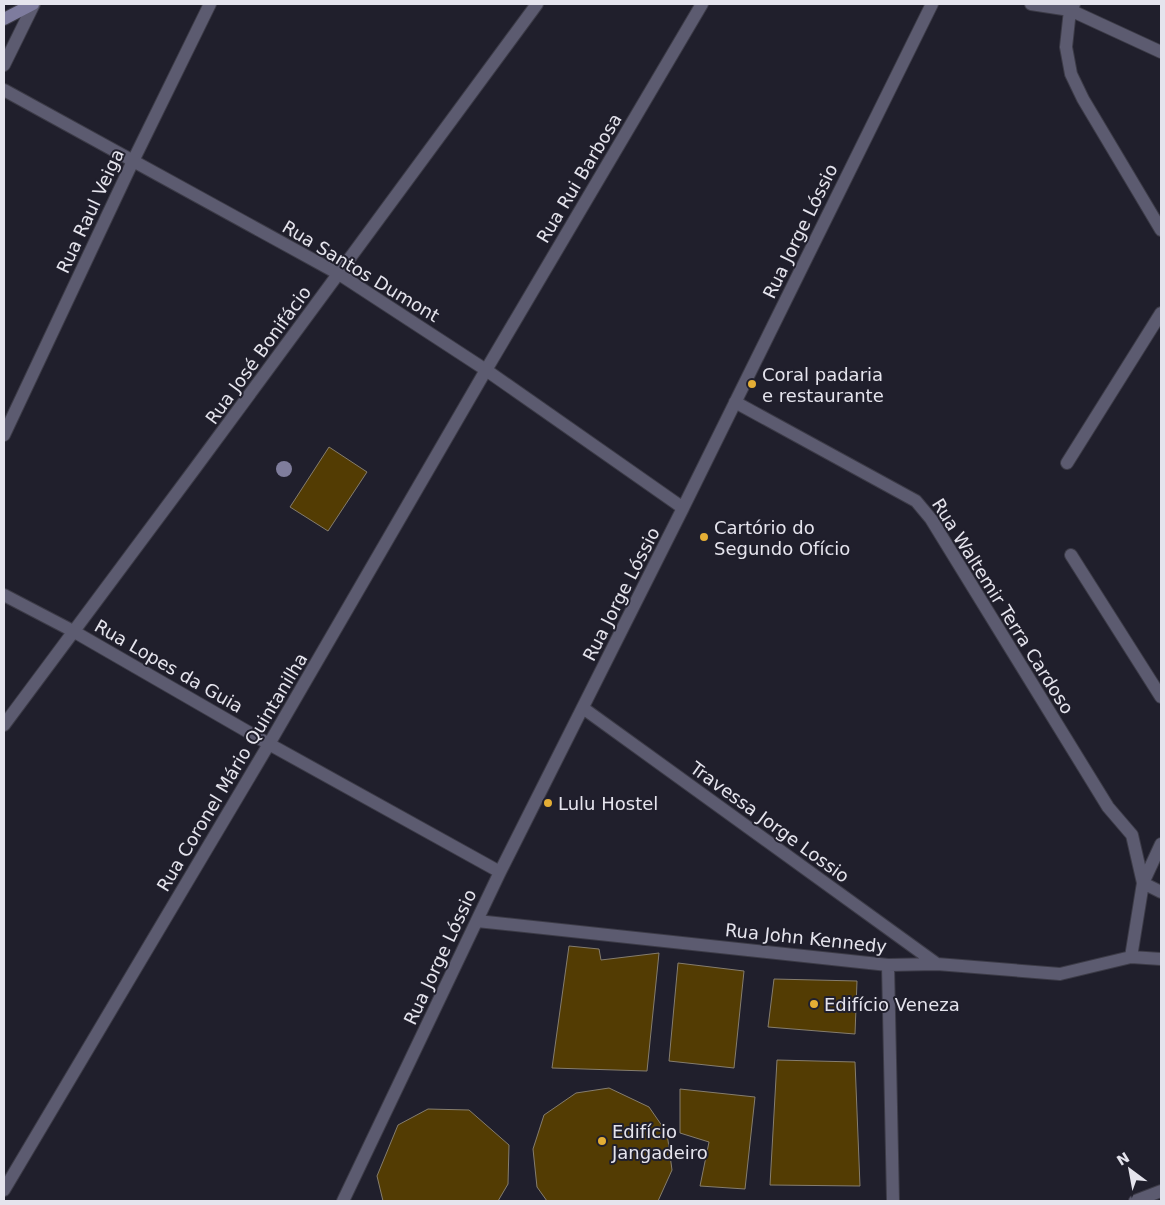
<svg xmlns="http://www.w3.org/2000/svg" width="1165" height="1205" font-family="'DejaVu Sans',sans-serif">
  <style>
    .building { fill: #533c03; stroke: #857d6e }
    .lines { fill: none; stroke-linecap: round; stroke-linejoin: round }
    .minor-casing { stroke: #3c3b47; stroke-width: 14 }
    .tertiary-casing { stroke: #3c3b47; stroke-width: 14 }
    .secondary-casing { stroke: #3c3b47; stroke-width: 14 }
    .minor { stroke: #5c5b70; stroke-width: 12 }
    .tertiary { stroke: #5c5b70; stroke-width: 12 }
    .secondary { stroke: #7e7c9e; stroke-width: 12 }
    .tree { fill: #7f7d9c }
    .poi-dot { fill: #e4ae35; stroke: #201f2c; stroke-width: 2 }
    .labels { text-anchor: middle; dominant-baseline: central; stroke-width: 4; stroke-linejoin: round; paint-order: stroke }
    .street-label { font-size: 18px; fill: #e5e4ed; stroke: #201f2c }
    .poi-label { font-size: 18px; fill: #e5e4ed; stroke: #201f2c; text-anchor: start }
  </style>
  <rect width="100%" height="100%" fill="#201f2c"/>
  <!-- building -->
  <path class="building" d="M329,447L367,472L328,531L290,507Z
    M569,946L599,949L601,960L659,953L647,1071L552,1068Z
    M678,963L744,971L734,1068L669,1061Z
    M774,979L857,981L855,1034L768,1027Z
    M777,1060L855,1062L860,1186L770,1185Z
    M609,1088L649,1107L667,1133L672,1170L658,1201H547L537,1187L533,1149L544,1115L576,1093Z
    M680,1089L755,1097L745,1189L700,1186L709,1142L680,1133Z
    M428,1109L469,1110L509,1145L508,1184L498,1201H383L377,1176L398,1125Z"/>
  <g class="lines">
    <!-- minor casing -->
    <g class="minor-casing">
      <path id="minor" d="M1031,4L1070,10L1161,52
        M1074,4L1070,10L1066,47L1071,74L1083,99L1161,230
        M4,90L339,274L486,370L683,508
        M735,402L916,501L931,519L1108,807L1132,835L1143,883L1131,957
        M4,435L133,161L210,4
        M1067,463L1161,313
        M1071,555L1161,697
        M4,595L73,631L269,744L500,872
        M583,708L937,964
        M4,725L196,467L537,4
        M1161,844L1143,883L1161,892
        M477,921L888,965L937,964L1060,974L1131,957L1161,959
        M888,965L893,1201
        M4,1190L269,744L486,370L702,4
        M343,1201L500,872L683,508L932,4
        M1135,1201L1161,1191"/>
    </g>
    <!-- tertiary casing -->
    <g class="tertiary-casing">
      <path id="tertiary" d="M4,65L34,4"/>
    </g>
    <!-- secondary casing -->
    <g class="secondary-casing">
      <path id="secondary" d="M4,19L33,4"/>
    </g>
    <!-- minor -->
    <use href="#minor" class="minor"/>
    <!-- tertiary -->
    <use href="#tertiary" class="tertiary"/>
    <!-- secondary -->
    <use href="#secondary" class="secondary"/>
  </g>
  <!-- trees -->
  <circle class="tree" cx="284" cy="469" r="8"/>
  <!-- markers -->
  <g class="poi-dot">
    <circle cx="752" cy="384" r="5"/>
    <circle cx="704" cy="537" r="5"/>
    <circle cx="548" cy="803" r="5"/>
    <circle cx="814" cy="1004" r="5"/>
    <circle cx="602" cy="1141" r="5"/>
  </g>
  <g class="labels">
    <!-- street labels -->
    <g class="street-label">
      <text transform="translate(579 178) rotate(-59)">Rua Rui Barbosa</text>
      <text transform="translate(90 211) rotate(-65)">Rua Raul Veiga</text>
      <text transform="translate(800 231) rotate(-64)">Rua Jorge Lóssio</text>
      <text transform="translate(361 271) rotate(31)">Rua Santos Dumont</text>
      <text transform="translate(258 355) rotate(-54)">Rua José Bonifácio</text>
      <text transform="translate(621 594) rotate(-63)">Rua Jorge Lóssio</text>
      <text transform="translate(1003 606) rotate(58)">Rua Waltemir Terra Cardoso</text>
      <text transform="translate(169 666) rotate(30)">Rua Lopes da Guia</text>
      <text transform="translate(232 772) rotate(-59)">Rua Coronel Mário Quintanilha</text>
      <text transform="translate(770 822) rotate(36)">Travessa Jorge Lossio</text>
      <text transform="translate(806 938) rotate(6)">Rua John Kennedy</text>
      <text transform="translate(440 957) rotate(-65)">Rua Jorge Lóssio</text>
    </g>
    <!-- poi labels -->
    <g class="poi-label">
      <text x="762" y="374">Coral padaria<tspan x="762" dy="21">e restaurante</tspan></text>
      <text x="714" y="527">Cartório do<tspan x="714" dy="21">Segundo Ofício</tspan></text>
      <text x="558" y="803">Lulu Hostel</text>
      <text x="824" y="1004">Edifício Veneza</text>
      <text x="612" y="1131">Edifício<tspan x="612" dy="21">Jangadeiro</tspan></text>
    </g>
  </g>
  <!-- border -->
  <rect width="1165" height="1205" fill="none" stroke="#e5e4ed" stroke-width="10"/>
  <!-- north arrow -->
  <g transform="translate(1130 1170) rotate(328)" stroke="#201f2c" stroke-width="4" paint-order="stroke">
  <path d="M0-4L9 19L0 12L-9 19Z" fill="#e5e4ed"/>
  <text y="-8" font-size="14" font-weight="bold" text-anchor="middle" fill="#e5e4ed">N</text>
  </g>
</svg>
